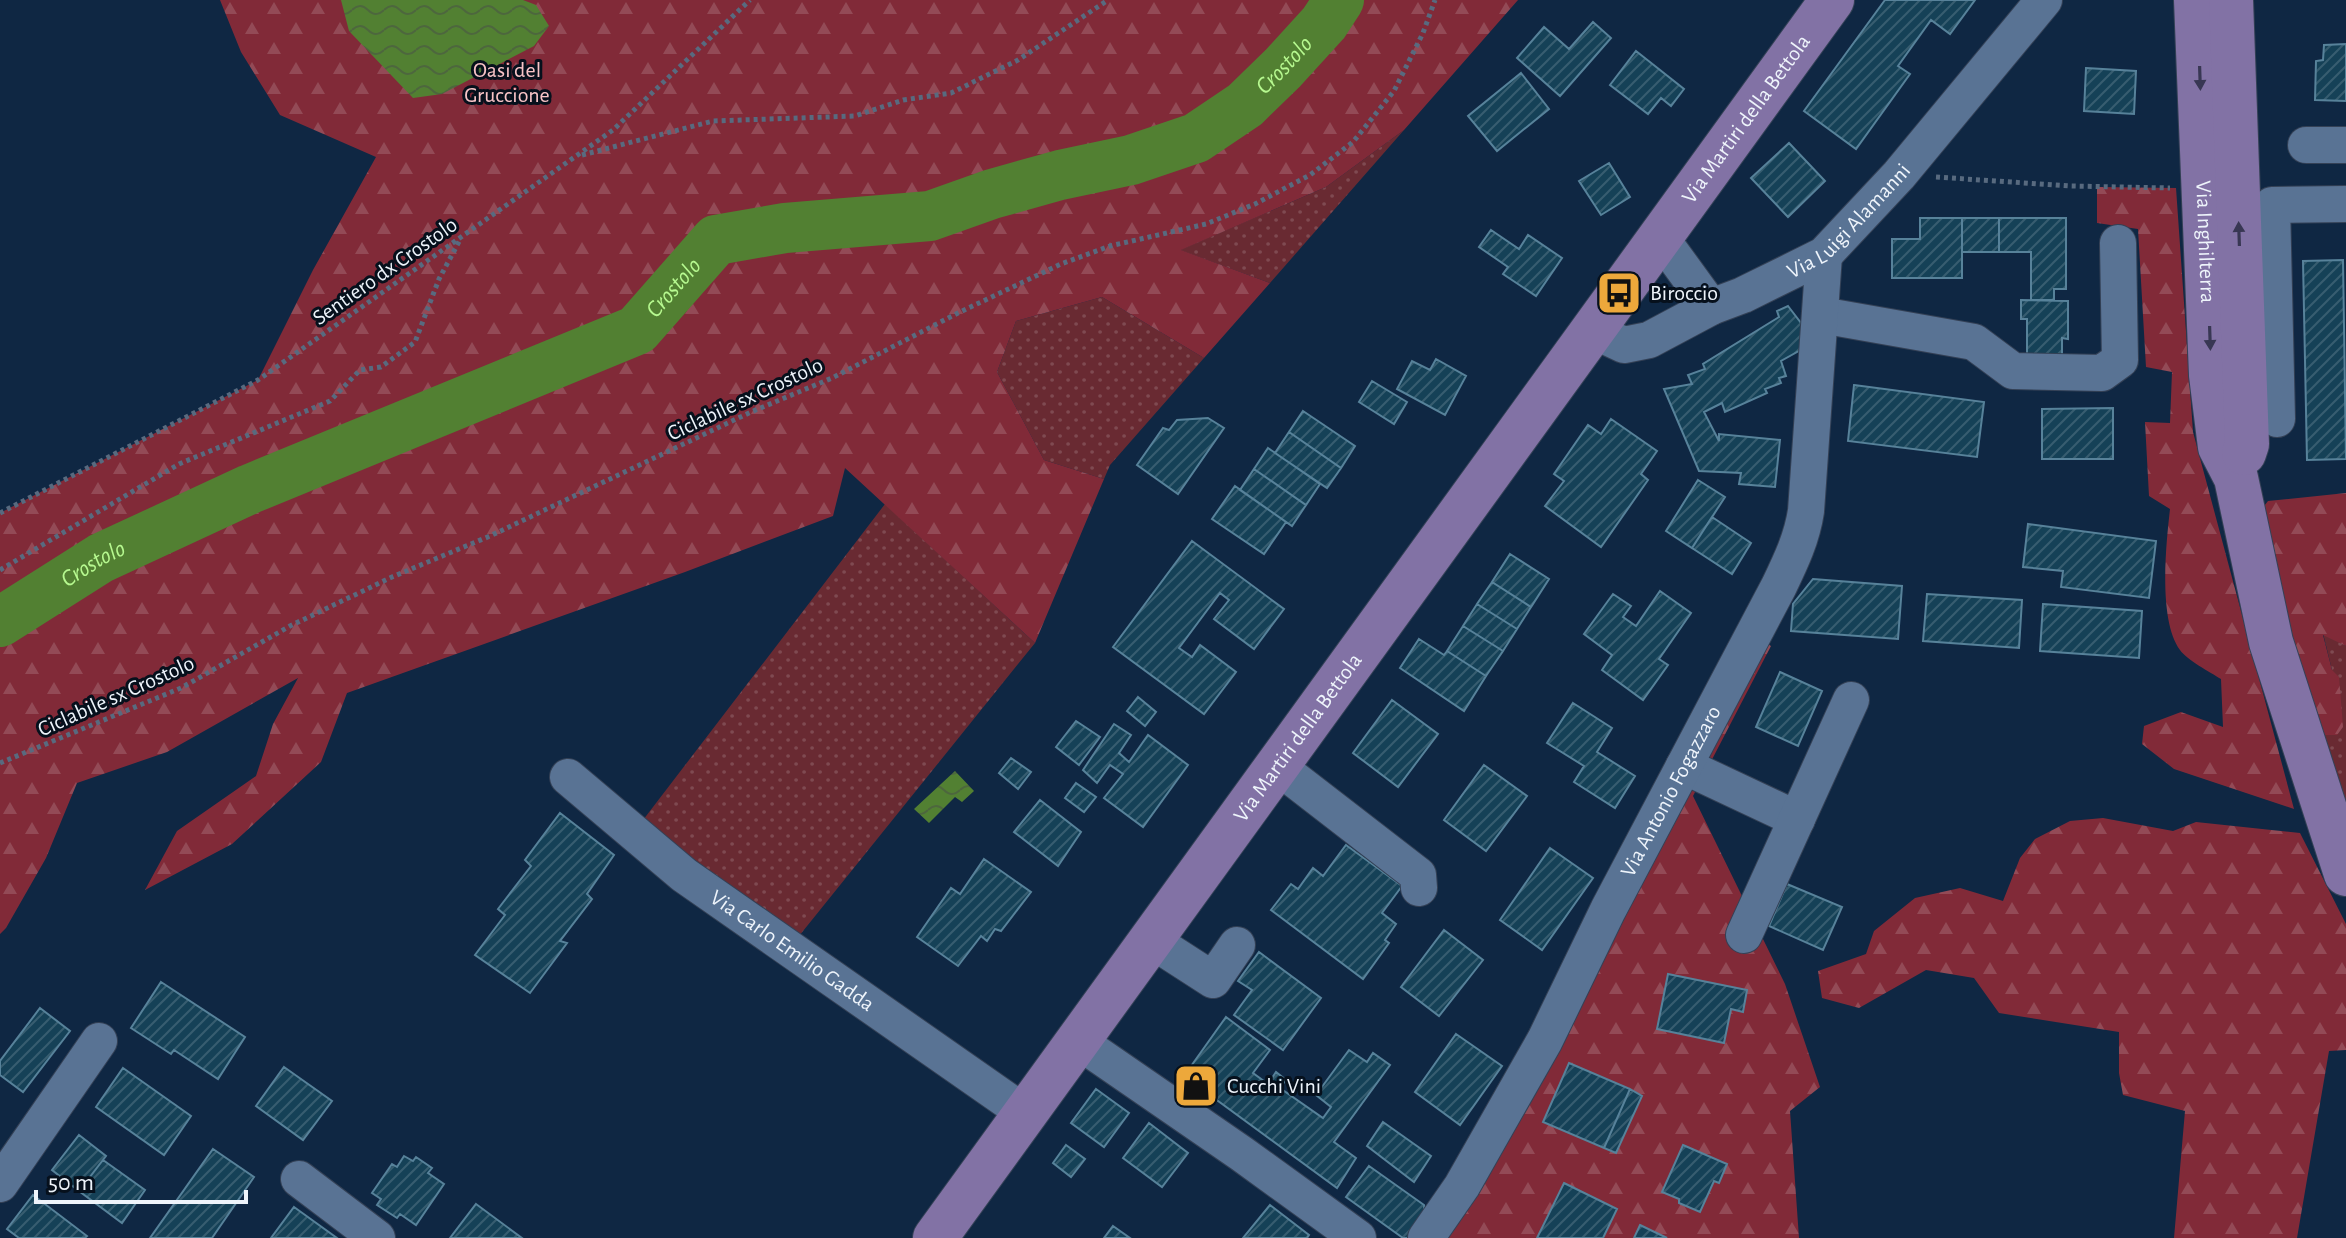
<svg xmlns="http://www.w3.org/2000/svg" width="2346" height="1238" font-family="'Alegreya Sans',sans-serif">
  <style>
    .grass { fill: url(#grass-dots) }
    .forest { fill: url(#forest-firs) }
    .water { fill: url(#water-waves) }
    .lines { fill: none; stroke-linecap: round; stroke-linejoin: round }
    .river { stroke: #528032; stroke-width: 50 }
    .building { fill: url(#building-hatch); stroke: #57829a; stroke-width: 2 }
    .minor-casing { stroke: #344156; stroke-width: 38 }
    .major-casing { stroke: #344156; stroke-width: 46 }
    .path { stroke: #586a7f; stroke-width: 5; stroke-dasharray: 4 4; stroke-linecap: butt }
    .minor { stroke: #597394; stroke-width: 36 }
    .major { stroke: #8272a5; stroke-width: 44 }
    .oneway { fill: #383753 }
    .labels { text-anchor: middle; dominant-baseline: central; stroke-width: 6; stroke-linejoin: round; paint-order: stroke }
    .park-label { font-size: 22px; fill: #f9c4c7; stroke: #06101c }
    .street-label { font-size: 22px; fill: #eef4fb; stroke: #06101c }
    .poi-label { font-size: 22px; fill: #eef4fb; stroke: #06101c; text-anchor: start }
    .water-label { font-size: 24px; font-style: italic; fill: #b7f990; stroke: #06101c }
  </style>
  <defs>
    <pattern id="grass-dots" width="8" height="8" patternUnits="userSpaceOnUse" patternTransform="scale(2)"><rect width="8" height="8" fill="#692a32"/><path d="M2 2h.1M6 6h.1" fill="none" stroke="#7f4a51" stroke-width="1.8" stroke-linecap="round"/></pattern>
    <pattern id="forest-firs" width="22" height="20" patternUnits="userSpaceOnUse" patternTransform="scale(2)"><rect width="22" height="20" fill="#812a38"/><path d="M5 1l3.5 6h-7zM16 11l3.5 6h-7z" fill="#934a56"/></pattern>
    <pattern id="water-waves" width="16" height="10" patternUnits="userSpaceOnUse" patternTransform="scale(2)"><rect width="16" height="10" fill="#528032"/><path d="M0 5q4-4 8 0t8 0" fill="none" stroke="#4d673d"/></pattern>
    <pattern id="building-hatch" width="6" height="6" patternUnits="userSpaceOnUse" patternTransform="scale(2)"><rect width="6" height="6" fill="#154157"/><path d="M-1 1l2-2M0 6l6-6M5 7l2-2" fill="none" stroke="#375d70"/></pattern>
  </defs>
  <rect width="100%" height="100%" fill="#0f2743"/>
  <!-- grass -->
  <path class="grass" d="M1404,130L1270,283L1180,250L1326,187Z
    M1102,297L1204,358L1110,465L1104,479L1044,460L997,372L1016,321Z
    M885,504L1035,643L795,941L640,824Z
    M2323,633L2346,646V828L2316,735L2332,670Z"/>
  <!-- forest -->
  <path class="forest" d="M220,0H1518L1404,130L1326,187L1181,250L1270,283L1204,358L1102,297L1016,321L997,372L1044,460L1104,479L1035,643L845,468L833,516L685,572L347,693L321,762L232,844L145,890L177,831L256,776L273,724L298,678L167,752L77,783L46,858L6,928L0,934V513L258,380L313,270L376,157L280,115L241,52Z
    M2097,187L2176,188L2193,432L2294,809L2174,769L2142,744L2144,726L2181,712L2223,727L2221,679C2210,672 2187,660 2180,650C2158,620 2166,545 2170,509L2149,496L2145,422L2170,423L2172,372L2146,367L2138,229L2097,223Z
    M2346,493V646L2323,635L2332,670L2339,677L2343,727L2337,735H2316L2261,510L2268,501Z
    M1754,635L1771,646L1693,796L1785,984L1820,1087L1790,1111L1799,1238H1426Z
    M2103,818L2173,831L2196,822L2300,833L2346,924V1050L2329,1051L2297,1238H2174L2185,1111L2123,1095L2119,1073V1032L1999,1013L1974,978L1926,970L1859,1008L1822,998L1818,971L1866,954L1874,931L1915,898L1960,888L2003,901L2020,858L2035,839L2070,821Z"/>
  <!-- water -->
  <path class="water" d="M341,0H523L536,5L549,26L534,46L442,94L413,98L349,31Z
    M955,771L974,791L962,802L955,797L929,823L914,809Z"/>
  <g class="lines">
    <!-- river -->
    <path class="river" id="s1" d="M0,622L101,558L250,489L637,330L716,240L785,228L930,216L992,194L1060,175L1131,160L1196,138L1245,105L1283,68L1324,23L1339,0"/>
  </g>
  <!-- building -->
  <path class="building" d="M1885,0H1975L1950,34L1931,20L1898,66L1910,74L1856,149L1804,111Z
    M1593,22L1611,38L1560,96L1517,58L1544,27L1569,49Z
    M2346,44V101L2315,100L2316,61L2323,60L2324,45Z
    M1636,51L1684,89L1671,106L1661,98L1648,114L1610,85Z
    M2086,68L2136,71L2134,114L2084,111Z
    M1521,73L1549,109L1497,151L1468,116Z
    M1789,143L1825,181L1788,217L1751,178Z
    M1609,163L1630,197L1601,215L1579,181Z
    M1920,218H1962V278H1892V239H1920Z
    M1962,218H1999V252H1962Z
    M1999,218H2066V289H2054V300H2031V252H1999Z
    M1491,230L1519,249L1528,235L1562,258L1536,296L1503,274L1508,267L1479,247Z
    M2343,260L2346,459L2307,460L2303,261Z
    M2021,300L2068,301V339L2062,338V357H2027V319H2021Z
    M1788,306L1804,327L1806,347L1781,361L1786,376L1779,378L1781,383L1765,389L1767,393L1725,412L1722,403L1704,412L1719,441V434L1780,440L1775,487L1739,484L1741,473L1699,471L1664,389L1692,384L1688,375L1705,369L1703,364L1779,317L1777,311Z
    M1436,359L1466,376L1445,415L1397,389L1412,361L1430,370Z
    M1372,381L1407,402L1394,424L1359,402Z
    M1854,385L1984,402L1977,457L1848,441Z
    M2113,408V459H2042V409Z
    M1303,411L1355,446L1341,468L1289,432Z
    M1208,418L1224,428L1178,494L1137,465L1163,428L1169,430L1177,420Z
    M1611,419L1657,451L1641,474L1648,480L1601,547L1545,506L1564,481L1554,474L1588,425L1601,434Z
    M1289,432L1341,468L1327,488L1275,453Z
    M1268,448L1320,484L1306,505L1254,469Z
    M1254,469L1306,505L1292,526L1240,490Z
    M1698,480L1725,497L1692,548L1666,531Z
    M1235,486L1286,522L1264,554L1212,519Z
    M1712,517L1751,543L1732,574L1692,548Z
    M2028,524L2156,541L2149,598L2061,587L2063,571L2023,567Z
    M1192,541L1284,609L1254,649L1214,619L1229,600L1220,593L1179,648L1192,657L1200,645L1236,672L1204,714L1113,647Z
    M1510,554L1549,579L1531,607L1492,582Z
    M1813,579L1902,586L1898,639L1791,631L1793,604Z
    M1492,582L1531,607L1517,629L1477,604Z
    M1660,591L1691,613L1659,659L1668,665L1643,700L1602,670L1612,655L1584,634L1613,594L1631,606L1623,617L1636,626Z
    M1927,594L2022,600L2019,648L1923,641Z
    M1477,604L1517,629L1503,651L1463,626Z
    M2043,604L2142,611L2139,658L2040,651Z
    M1463,626L1503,651L1486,676L1447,651Z
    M1419,639L1444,655L1447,651L1486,676L1464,711L1400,668Z
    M1780,672L1822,691L1798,746L1756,727Z
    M1138,697L1156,712L1145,726L1127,711Z
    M1392,700L1438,734L1398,787L1353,753Z
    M1573,703L1612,728L1597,752L1635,776L1615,808L1574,782L1584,766L1547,743Z
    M1076,721L1100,737L1079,765L1056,747Z
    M1114,724L1131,735L1119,753L1129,762L1148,735L1188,765L1143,827L1104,798L1123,774L1110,765L1097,783L1083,770Z
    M1011,758L1031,772L1018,789L999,773Z
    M1484,765L1527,796L1486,851L1444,820Z
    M1076,783L1096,797L1084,812L1065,798Z
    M1040,800L1081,832L1058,866L1014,832Z
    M560,813L614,855L587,894L592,899L560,941L567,943L530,993L475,955L505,915L498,909L531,866L525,860Z
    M1346,845L1402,886L1382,913L1396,924L1385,940L1389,943L1363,979L1271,910L1291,884L1298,889L1313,868L1323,876Z
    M1550,848L1593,878L1542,950L1500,920Z
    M984,859L1031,892L1001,931L995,929L987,941L981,936L958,966L917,937L951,888L960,894Z
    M1787,884L1842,907L1823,950L1769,926Z
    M1444,930L1483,960L1439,1016L1401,987Z
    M1259,952L1321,998L1283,1050L1234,1015L1252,990L1238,981Z
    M1668,974L1747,990L1743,1012L1731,1009L1724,1043L1657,1029Z
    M161,982L245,1037L218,1079L174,1050L171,1054L131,1028Z
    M40,1008L70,1031L23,1092L0,1075V1061Z
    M1226,1017L1270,1050L1253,1073L1268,1084L1276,1072L1286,1080L1280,1088L1323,1118L1331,1107L1316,1095L1349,1050L1367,1062L1373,1053L1390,1065L1334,1142L1356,1158L1337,1188L1184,1076Z
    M1456,1034L1502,1066L1460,1125L1415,1092Z
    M1569,1063L1630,1089L1604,1148L1543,1122Z
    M284,1067L332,1101L303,1140L256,1106Z
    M123,1068L191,1116L164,1155L96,1107Z
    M1096,1089L1129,1113L1104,1147L1071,1123Z
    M1630,1089L1642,1096L1616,1153L1604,1148Z
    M1383,1122L1431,1156L1414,1182L1367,1146Z
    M1149,1123L1188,1153L1162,1187L1123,1158Z
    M79,1135L106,1156L79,1191L52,1170Z
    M1066,1145L1085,1159L1071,1177L1053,1163Z
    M1683,1145L1727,1164L1719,1183L1714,1181L1700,1212L1679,1203V1199L1662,1192Z
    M213,1149L254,1177L212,1238H150Z
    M404,1156L413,1161L416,1157L432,1168L428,1173L444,1184L416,1225L400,1214L397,1218L377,1205L381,1199L372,1193L392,1164L397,1167Z
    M103,1160L145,1190L122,1223L79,1191Z
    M1369,1166L1424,1205L1425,1221L1411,1238H1403L1346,1197Z
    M1564,1183L1617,1209L1603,1238H1537Z
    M33,1195L87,1236L85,1238H19L7,1229Z
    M476,1204L522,1238H450Z
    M1270,1205L1309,1235L1307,1238H1243Z
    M294,1207L337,1238H271Z
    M1640,1225L1667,1238H1634Z
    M1113,1226L1130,1238H1104Z"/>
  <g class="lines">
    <!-- minor casing -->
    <g class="minor-casing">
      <g id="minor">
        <path d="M2306,145H2346"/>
        <path d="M1660,237L1711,307"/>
        <path d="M1821,315L1974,342L2013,371L2102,373L2120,360L2118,243"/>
        <path id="s2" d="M1592,330L1624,345L1649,340L1711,307L1743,295L1824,255L1899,175L2044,0"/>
        <path d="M2277,419L2272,205L2346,204"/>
        <path d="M1277,766L1418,875L1419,888"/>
        <path d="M1684,766L1797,819"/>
        <path id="s3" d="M568,777L684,875L1025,1113"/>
        <path d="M1744,935L1851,700"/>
        <path d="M1151,940L1213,980L1237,945"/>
        <path d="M1078,1041L1242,1154L1358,1238"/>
        <path d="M299,1179L377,1238"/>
        <path d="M0,1184L99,1041"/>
        <path id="s4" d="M1426,1238L1462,1186L1545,1040L1608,910L1779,586C1791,561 1802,538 1806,511L1824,255"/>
      </g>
    </g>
    <!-- major casing -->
    <g class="major-casing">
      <g id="major">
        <path id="s5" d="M2196,0L2211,375L2220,447L2236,478L2271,642L2346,874"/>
        <path d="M2231,0L2247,444L2244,453"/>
        <path id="s6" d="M935,1238L1832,0"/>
      </g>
    </g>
    <!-- path -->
    <path class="path" d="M582,155L713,121L855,116L903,100L951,93L1018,60L1108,0
      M1936,177L2070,186L2170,188
      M0,513L258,380L613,130L750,0
      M0,570L179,464L330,401L360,370L381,367L415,342L439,279L461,238
      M0,763L181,688L290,626L392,577L490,536L751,412L832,378L958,313L1061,264L1110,246L1206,224L1255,204L1310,175L1353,142L1394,91L1423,33L1435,0"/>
    <!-- minor -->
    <use href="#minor" class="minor"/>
    <!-- major -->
    <use href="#major" class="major"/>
  </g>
  <!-- one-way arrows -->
  <defs><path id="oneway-solid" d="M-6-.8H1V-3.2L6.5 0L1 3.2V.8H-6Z" transform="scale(2)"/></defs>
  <g class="oneway">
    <use href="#oneway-solid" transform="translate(2200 78) rotate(88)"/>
    <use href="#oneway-solid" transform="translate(2239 234) rotate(-92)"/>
    <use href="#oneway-solid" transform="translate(2210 338) rotate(88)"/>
  </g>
  <!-- icons -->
  <defs>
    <g id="bus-square" transform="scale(2.3)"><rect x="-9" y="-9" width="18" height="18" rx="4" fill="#eda83b" stroke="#06101c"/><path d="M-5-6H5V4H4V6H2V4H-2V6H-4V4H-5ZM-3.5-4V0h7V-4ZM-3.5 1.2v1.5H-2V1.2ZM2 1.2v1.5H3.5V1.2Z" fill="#111"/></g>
    <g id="shop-square" transform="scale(2.3)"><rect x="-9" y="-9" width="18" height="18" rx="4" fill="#eda83b" stroke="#06101c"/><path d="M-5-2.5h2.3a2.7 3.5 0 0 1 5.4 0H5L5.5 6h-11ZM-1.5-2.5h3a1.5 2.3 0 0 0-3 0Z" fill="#111"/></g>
  </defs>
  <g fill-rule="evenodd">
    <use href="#bus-square" x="1619" y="293"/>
    <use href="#shop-square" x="1196" y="1086"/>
  </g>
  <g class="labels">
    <!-- park labels -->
    <g class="park-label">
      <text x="507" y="70">Oasi del<tspan x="507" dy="25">Gruccione</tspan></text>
    </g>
    <!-- street labels -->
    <g class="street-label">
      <text stroke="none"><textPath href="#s6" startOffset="1382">Via Martiri della Bettola</textPath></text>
      <text stroke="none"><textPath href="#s2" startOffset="296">Via Luigi Alamanni</textPath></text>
      <text stroke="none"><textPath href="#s5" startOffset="242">Via Inghilterra</textPath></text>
      <text transform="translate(385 271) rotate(-35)">Sentiero dx Crostolo</text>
      <text transform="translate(745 399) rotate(-25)">Ciclabile sx Crostolo</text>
      <text transform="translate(116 696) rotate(-24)">Ciclabile sx Crostolo</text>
      <text stroke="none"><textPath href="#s6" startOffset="618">Via Martiri della Bettola</textPath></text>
      <text stroke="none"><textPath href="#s4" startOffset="510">Via Antonio Fogazzaro</textPath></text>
      <text stroke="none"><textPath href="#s3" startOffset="284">Via Carlo Emilio Gadda</textPath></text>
    </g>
    <!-- poi labels -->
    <g class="poi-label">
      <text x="1650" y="293">Biroccio</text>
      <text x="1227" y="1086">Cucchi Vini</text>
    </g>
    <!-- water labels -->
    <g class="water-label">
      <text stroke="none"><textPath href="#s1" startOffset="1430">Crostolo</textPath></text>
      <text stroke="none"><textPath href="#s1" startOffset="758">Crostolo</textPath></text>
      <text stroke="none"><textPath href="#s1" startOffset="110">Crostolo</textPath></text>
    </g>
  </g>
  <!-- scale -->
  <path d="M36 1190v12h210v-12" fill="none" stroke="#eef4fb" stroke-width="4"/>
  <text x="48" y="1190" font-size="24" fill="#eef4fb" stroke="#06101c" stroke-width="6" paint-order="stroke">50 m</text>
</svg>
